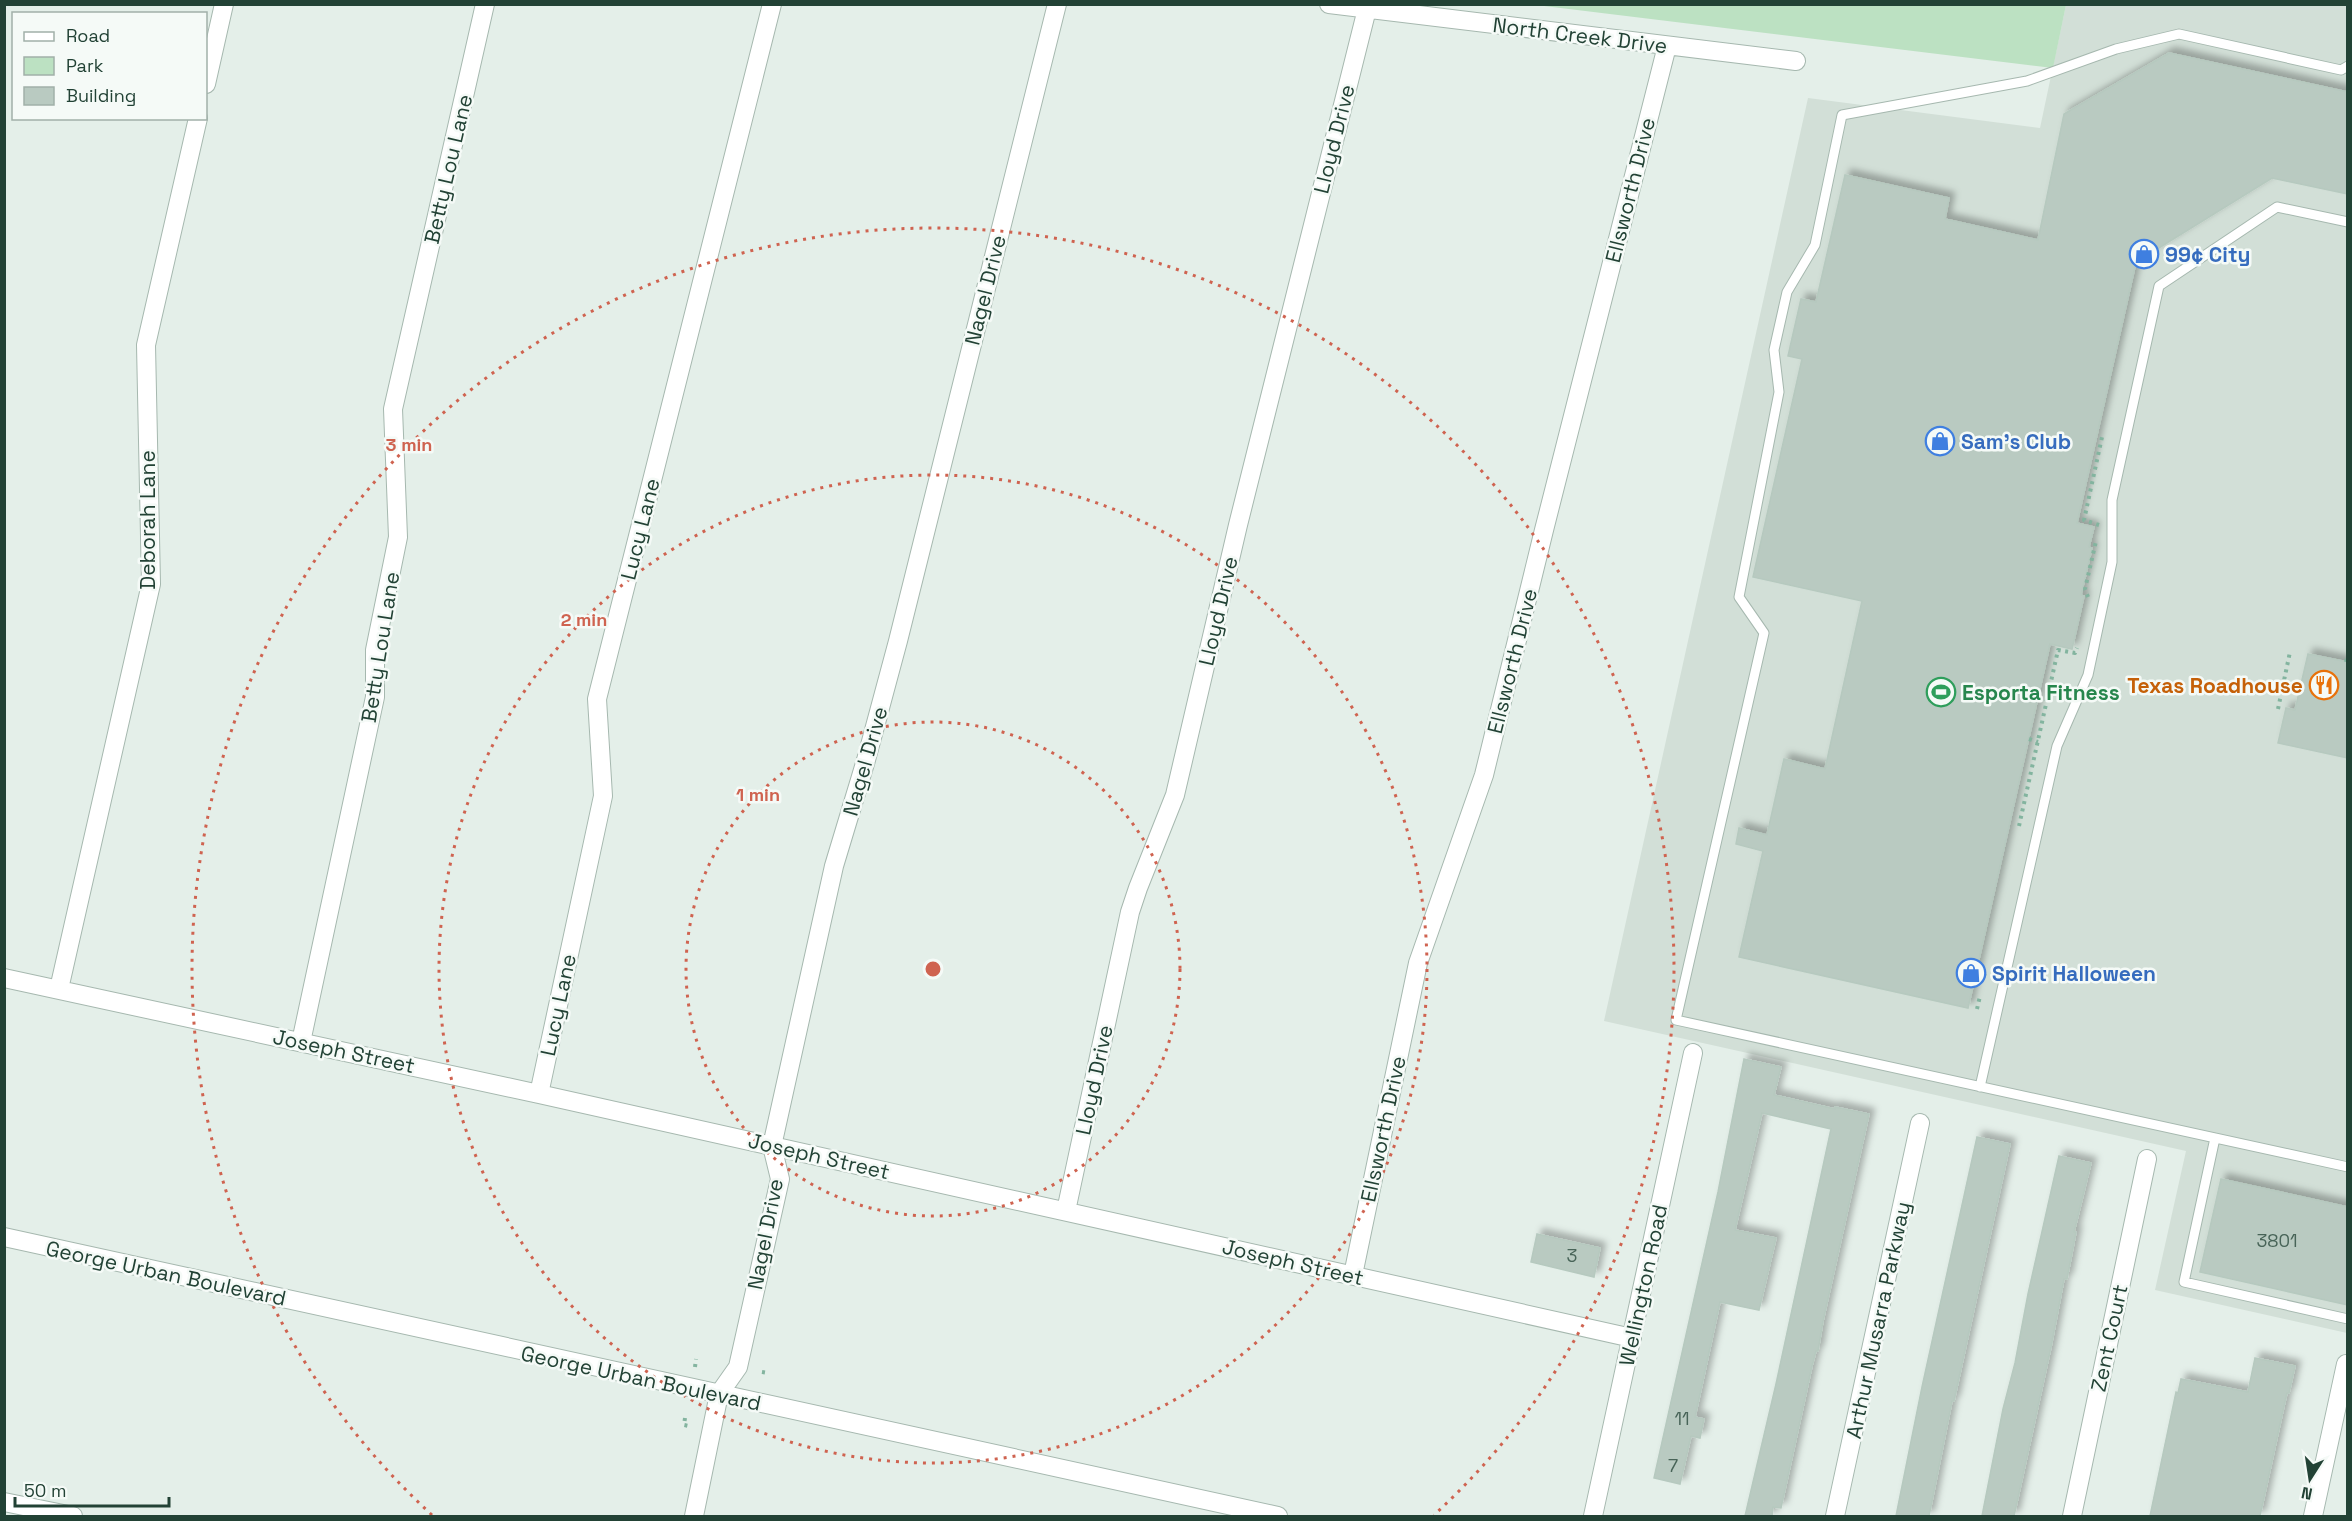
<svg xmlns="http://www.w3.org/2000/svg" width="2352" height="1521" font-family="'Space Grotesk',sans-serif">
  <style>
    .built { fill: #d2dfd7 }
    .green { fill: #bce1c2 }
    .building { fill: #b9cac1; stroke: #b6c9bf; stroke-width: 1.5; filter: url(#shadow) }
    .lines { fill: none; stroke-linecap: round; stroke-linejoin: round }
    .service-casing { stroke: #a6b8af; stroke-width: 11 }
    .minor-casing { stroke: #a6b8af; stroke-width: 20 }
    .tertiary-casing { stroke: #a6b8af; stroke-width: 20 }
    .path { stroke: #83b49f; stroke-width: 4; stroke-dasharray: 3 4.5; stroke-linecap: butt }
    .service { stroke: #fff; stroke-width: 9 }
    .minor { stroke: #fff; stroke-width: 18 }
    .tertiary { stroke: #fff; stroke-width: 18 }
    .ring { fill: none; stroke: #cf6350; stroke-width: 3; stroke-dasharray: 3 6 }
    .labels { text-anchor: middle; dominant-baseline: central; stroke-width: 5; stroke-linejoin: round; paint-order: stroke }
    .number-label { font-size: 18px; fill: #486458 }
    .street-label { font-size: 21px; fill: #224235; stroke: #f5faf7 }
    .shop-label { font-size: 21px; font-weight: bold; fill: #366cbe; stroke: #f5faf7; text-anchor: start }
    .food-label { font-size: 21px; font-weight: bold; fill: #c56008; stroke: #f5faf7; text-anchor: end }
    .leisure-label { font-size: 21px; font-weight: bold; fill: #27864d; stroke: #f5faf7; text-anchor: start }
    .centre { fill: #cf6350; stroke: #f5faf7; stroke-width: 3 }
    .ring-label { font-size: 18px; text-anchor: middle; font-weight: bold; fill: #cf6350; stroke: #f5faf7; stroke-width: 5; stroke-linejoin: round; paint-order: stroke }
  </style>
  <defs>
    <filter id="shadow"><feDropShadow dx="5.5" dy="-5.5" stdDeviation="3" flood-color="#0004"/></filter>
  </defs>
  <rect width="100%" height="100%" fill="#e4efe9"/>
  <!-- built -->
  <path class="built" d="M2066,5H2347V1333L2155,1290L2186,1151L1604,1021L1808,98L2040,128Z"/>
  <!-- green -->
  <path class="green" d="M1536,5H2066L2053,68Z"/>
  <!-- building -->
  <path class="building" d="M2169,53L2348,92V194L2272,178L2136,262L2077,523L2094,527L2089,547L2092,548L2081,595L2084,596L2072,649L2050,644L1968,1008L1739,957L1763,851L1736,844L1739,828L1767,835L1784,759L1825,769L1862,601L1753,577L1802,359L1788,356L1801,299L1816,302L1845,175L1949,198L1945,219L2038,240L2064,114Z
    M2308,654L2348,662V758L2278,743L2286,708L2295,710Z
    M1744,1059L1781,1067L1774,1095L1835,1109V1107L1869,1114L1823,1321L1818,1351H1816L1812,1366L1781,1508L1773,1507L1772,1516H1745L1776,1384L1831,1129L1762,1113L1735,1230L1776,1238L1759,1310L1720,1302L1695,1417L1704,1419L1700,1438L1691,1436L1680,1484L1654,1478L1718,1192Z
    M1977,1137L2010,1144L1954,1401H1952L1929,1516H1896L1922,1387Z
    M2059,1156L2091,1163L2074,1232H2076L2067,1279H2064L2051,1347L2014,1516H1982L2003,1409L2015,1363L2028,1294Z
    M2221,1179L2348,1207V1305L2200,1272Z
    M1537,1234L1600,1248L1594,1277L1531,1262Z
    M2255,1358L2295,1366L2289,1393H2287L2284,1406L2260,1516H2150L2176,1392L2178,1393L2181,1379L2248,1392Z"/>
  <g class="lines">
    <!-- service casing -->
    <g class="service-casing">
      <path id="service" d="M2348,66L2341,70L2179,34L2116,49L2027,81L1842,115L1815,245L1787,292L1774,350L1779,392L1739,597L1764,633L1676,1020L2348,1167
        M1980,1087L2057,746L2088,675L2112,562V500L2159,286L2277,207L2348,222
        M2215,1138L2184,1282L2348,1319"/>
    </g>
    <!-- minor casing -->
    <g class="minor-casing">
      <path id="minor" d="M1329,4L1796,61
        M206,84L224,4
        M4,978L539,1094L1632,1338
        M59,989L151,584L146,345L198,118
        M301,1042L375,697V650L398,537L393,409L485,4
        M539,1094L603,796L597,699L772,4
        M1066,1211L1130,912L1138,888L1175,795L1238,525L1367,9
        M1353,1275L1418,963L1484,775L1544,530L1667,46
        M4,1502L73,1516
        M694,1516L719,1394
        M1593,1516L1693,1053
        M1835,1516L1920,1123
        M2072,1516L2147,1159
        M2313,1516L2346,1364"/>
    </g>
    <!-- tertiary casing -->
    <g class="tertiary-casing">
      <path id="tertiary" d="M4,1237L1278,1516
        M719,1394L738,1367L780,1179L772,1146L834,866L866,760L898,641L1057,4"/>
    </g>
    <!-- path -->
    <path class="path" d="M2099,525L2084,520L2102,437
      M2088,597L2085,589L2096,541
      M2346,662L2347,658
      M2278,709L2290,652
      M2029,739L2038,742
      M2019,826L2058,650L2075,653L2077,648
      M1976,973L1989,977
      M1977,1009L1980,996
      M695,1367L696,1359
      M762,1372L768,1373
      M685,1418L684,1425L689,1426"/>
    <!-- service -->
    <use href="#service" class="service"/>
    <!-- minor -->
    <use href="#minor" class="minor"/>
    <!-- tertiary -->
    <use href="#tertiary" class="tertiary"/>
  </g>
  <!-- distance rings -->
  <g class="ring">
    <circle cx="933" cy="969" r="247"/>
    <circle cx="933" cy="969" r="494"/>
    <path d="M432 1515A741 741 0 1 1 1434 1515"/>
  </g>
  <!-- icons -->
  <defs>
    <g id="shop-ring" transform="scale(1.5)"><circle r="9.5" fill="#f5faf7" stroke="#3f7fe0" stroke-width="1.5"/><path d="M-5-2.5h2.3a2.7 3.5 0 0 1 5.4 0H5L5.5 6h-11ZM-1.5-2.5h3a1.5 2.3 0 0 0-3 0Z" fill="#3f7fe0"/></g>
    <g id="restaurant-ring" transform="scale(1.5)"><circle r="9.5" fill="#f5faf7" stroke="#e8710a" stroke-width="1.5"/><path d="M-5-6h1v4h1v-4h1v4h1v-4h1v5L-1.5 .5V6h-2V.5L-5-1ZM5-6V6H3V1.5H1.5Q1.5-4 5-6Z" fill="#e8710a"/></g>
    <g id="stadium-ring" transform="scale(1.5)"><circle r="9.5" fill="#f5faf7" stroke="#2e9e5b" stroke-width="1.5"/><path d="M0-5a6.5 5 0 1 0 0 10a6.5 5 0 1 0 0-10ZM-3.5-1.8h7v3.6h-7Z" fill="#2e9e5b"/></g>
  </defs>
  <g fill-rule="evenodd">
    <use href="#shop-ring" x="2144" y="254"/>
    <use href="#shop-ring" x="1940" y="441"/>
    <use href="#restaurant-ring" x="2324" y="685"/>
    <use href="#stadium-ring" x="1941" y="692"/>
    <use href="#shop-ring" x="1971" y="973"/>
  </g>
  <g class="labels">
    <!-- number labels -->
    <g class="number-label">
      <text x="2277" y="1240">3801</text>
      <text x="1572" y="1255">3</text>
      <text x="1682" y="1418">11</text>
      <text x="1673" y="1465">7</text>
    </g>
    <!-- street labels -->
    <g class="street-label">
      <text transform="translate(1580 35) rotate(7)">North Creek Drive</text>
      <text transform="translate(1334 139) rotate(-76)">Lloyd Drive</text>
      <text transform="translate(448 169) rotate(-77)">Betty Lou Lane</text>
      <text transform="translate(1630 190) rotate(-76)">Ellsworth Drive</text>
      <text transform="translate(985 290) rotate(-76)">Nagel Drive</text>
      <text transform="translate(147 520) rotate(-90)">Deborah Lane</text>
      <text transform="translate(640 529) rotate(-76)">Lucy Lane</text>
      <text transform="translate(1218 611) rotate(-77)">Lloyd Drive</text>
      <text transform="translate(380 647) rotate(-81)">Betty Lou Lane</text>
      <text transform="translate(1512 661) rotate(-76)">Ellsworth Drive</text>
      <text transform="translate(865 761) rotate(-74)">Nagel Drive</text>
      <text transform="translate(558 1005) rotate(-78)">Lucy Lane</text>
      <text transform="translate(344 1051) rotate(12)">Joseph Street</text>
      <text transform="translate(1094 1080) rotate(-78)">Lloyd Drive</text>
      <text transform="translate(1383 1129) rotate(-78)">Ellsworth Drive</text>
      <text transform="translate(819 1156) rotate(13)">Joseph Street</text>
      <text transform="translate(765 1234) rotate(-79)">Nagel Drive</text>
      <text transform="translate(1293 1262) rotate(13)">Joseph Street</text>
      <text transform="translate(166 1273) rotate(12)">George Urban Boulevard</text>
      <text transform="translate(1643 1285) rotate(-78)">Wellington Road</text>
      <text transform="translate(1878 1320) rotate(-78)">Arthur Musarra Parkway</text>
      <text transform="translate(2109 1338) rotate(-78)">Zent Court</text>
      <text transform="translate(641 1378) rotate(12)">George Urban Boulevard</text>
    </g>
    <!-- shop labels -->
    <g class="shop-label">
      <text x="2165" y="254">99¢ City</text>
      <text x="1961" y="441">Sam's Club</text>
      <text x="1992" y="973">Spirit Halloween</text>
    </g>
    <!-- food labels -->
    <g class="food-label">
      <text x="2303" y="685">Texas Roadhouse</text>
    </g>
    <!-- leisure labels -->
    <g class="leisure-label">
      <text x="1962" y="692">Esporta Fitness</text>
    </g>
  </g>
  <circle cx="933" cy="969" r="9" class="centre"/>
  <g class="ring-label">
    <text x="409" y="451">3 min</text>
    <text x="584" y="626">2 min</text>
    <text x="758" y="801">1 min</text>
  </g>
  <!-- border -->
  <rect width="2352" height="1521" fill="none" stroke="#224235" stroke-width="12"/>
  <!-- legend -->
  <rect x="12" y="12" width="195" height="108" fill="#f5faf7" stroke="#a1b0a9" stroke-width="1.5"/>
  <rect x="24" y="32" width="30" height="9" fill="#ffffff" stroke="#a1b0a9" stroke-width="1.5"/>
  <text x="66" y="42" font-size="18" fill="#224235">Road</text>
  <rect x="24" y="57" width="30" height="18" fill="#bce1c2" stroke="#a1b0a9" stroke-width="1.5"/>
  <text x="66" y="72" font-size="18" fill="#224235">Park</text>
  <rect x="24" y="87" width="30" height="18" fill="#b9cac1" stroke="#a1b0a9" stroke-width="1.5"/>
  <text x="66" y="102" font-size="18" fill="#224235">Building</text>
  <!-- north arrow -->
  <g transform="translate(2310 1479) rotate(192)" stroke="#f5faf7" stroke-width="4.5" paint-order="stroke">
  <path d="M0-4.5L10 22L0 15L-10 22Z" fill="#224235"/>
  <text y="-9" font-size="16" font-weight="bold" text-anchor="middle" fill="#224235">N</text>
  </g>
  <!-- scale -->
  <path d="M15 1497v9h154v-9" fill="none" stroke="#224235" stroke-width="3"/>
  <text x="24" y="1497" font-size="18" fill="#224235" stroke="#f5faf7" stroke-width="4.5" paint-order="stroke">50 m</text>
</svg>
